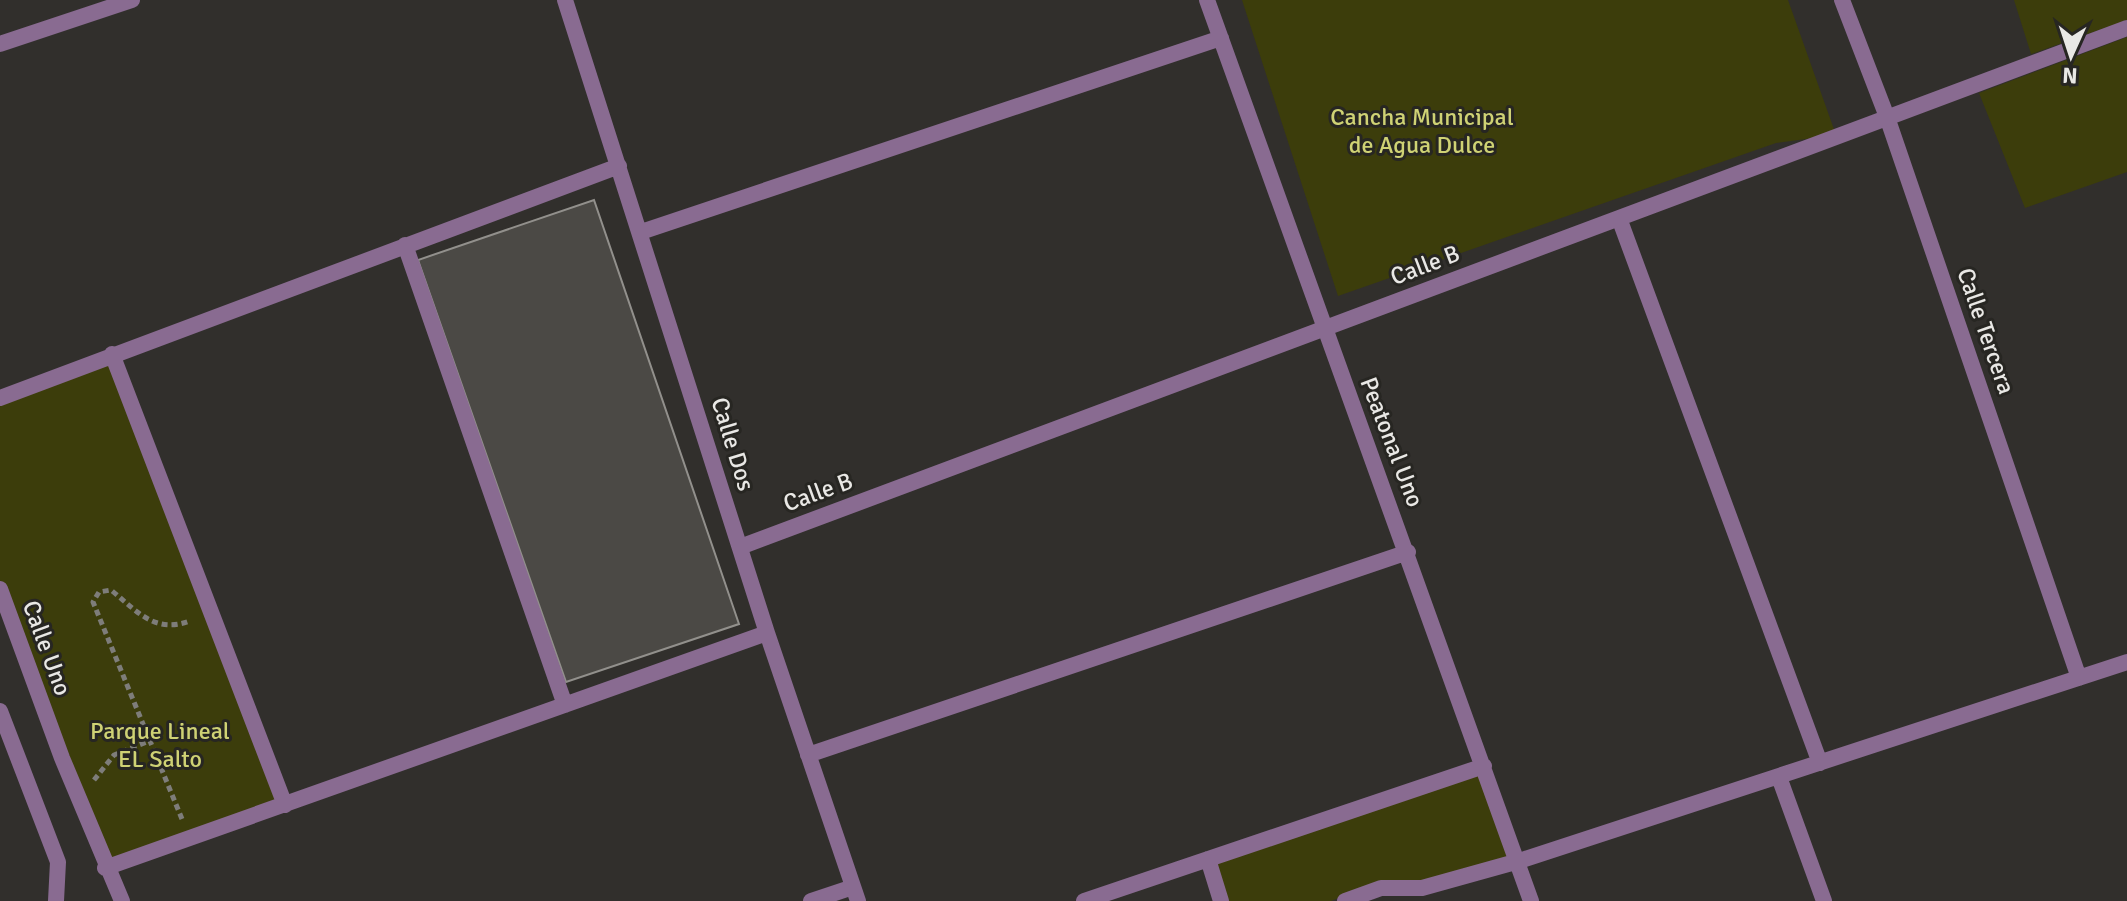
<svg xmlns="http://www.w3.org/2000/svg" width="2127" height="901" font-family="Signika,sans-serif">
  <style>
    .green { fill: #3c3d0b }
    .building { fill: #4b4945; stroke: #92908c; stroke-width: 2 }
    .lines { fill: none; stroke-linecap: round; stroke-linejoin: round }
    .path { stroke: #7e7d7a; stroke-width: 5; stroke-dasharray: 6 4; stroke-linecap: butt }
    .minor { stroke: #896b91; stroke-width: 16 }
    .labels { text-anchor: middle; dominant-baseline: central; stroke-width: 6; stroke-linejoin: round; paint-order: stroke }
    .park-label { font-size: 24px; fill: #cfd274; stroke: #272622 }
    .street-label { font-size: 24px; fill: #e9e8e5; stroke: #272622 }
  </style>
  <rect width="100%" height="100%" fill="#312f2c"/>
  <!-- green -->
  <path class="green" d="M1242,0H1788L1836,135L1776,143L1338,296Z
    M2014,0H2127V20L2031,54Z
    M2127,37V172L2025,208L1979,93Z
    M112,354L285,805L105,868L0,587V398Z
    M1480,773L1512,857L1421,884L1379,882L1331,901H1226L1215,862Z"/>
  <!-- building -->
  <path class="building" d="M594,200L739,624L566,682L418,260Z"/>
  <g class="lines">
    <!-- path -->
    <path class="path" d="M94,780L114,755L149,741
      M182,819L93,602L99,592L111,590C137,611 154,634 190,621"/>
    <!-- minor -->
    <path class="minor" d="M565,0L767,633L858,901
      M1207,0L1531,901
      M1842,0L1887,117L2079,678
      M0,44L132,0
      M1619,218L1820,763
      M641,232L1221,38
      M405,245L565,705
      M112,354L285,805
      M0,398L619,166
      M740,547L2127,28
      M0,589L62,758L122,901
      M0,711L58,862L56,901
      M808,755L1408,552
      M1779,777L1824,901
      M1208,859L1221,901
      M105,868L767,633
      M811,901L853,887
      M1084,901L1484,766
      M1345,901L1381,888H1422L1519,861L2127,662"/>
  </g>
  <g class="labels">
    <!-- park labels -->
    <g class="park-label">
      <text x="1422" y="117">Cancha Municipal<tspan x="1422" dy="28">de Agua Dulce</tspan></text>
      <text x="160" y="731">Parque Lineal<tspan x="160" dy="28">EL Salto</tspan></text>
    </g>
    <!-- street labels -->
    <g class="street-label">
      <text transform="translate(1425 265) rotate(-21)">Calle B</text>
      <text transform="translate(1986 331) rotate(71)">Calle Tercera</text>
      <text transform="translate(1392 442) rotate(69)">Peatonal Uno</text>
      <text transform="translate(733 444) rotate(73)">Calle Dos</text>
      <text transform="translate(818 492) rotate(-20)">Calle B</text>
      <text transform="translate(47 648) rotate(70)">Calle Uno</text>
    </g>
  </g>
  <!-- north arrow -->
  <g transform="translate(2071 56) rotate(183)" stroke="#272622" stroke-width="6" paint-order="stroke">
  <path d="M0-6L14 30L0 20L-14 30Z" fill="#e9e8e5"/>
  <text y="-12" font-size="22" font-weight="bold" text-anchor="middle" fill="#e9e8e5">N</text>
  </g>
</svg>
